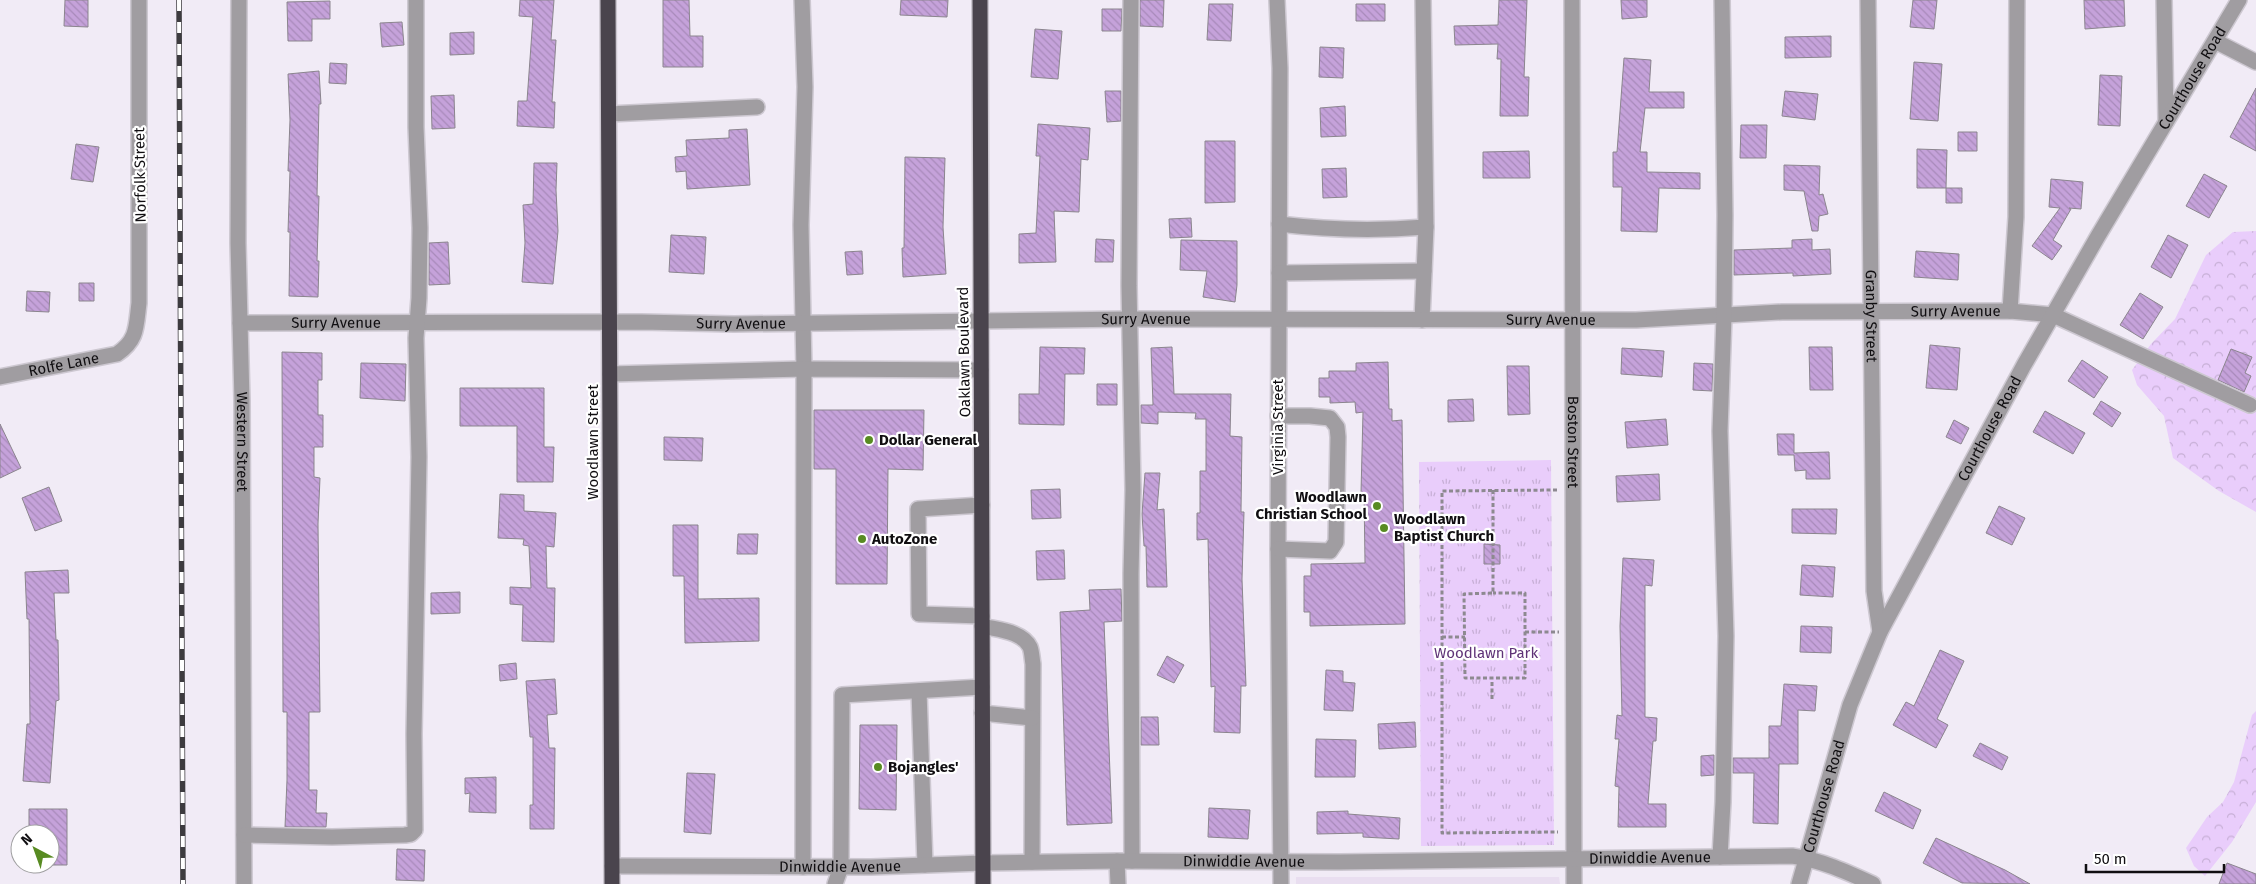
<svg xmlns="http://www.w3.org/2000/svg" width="2256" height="884" font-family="'Fira Sans',sans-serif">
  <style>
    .built { fill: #e9def0 }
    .forest { fill: url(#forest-crowns) }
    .park { fill: url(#park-tufts) }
    .building { fill: url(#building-back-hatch); stroke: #8b858e }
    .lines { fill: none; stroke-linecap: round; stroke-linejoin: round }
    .minor-casing { stroke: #cdc8d1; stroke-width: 18 }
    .highway-casing { stroke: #cdc8d1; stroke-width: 18 }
    .path { stroke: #8d8990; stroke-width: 3; stroke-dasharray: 4 2.5; stroke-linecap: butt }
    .minor { stroke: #a09da1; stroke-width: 15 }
    .highway { stroke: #4a444d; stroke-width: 15 }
    .rail-casing { stroke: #3d3b3f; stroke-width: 5.5 }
    .rail { stroke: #fff; stroke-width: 4; stroke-dasharray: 11; stroke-linecap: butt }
    .poi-dot { fill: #588b22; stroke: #fff; stroke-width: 2 }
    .labels { text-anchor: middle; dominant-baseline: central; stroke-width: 4.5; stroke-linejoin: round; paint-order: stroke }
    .street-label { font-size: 15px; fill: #100e11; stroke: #fff }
    .poi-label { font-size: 15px; font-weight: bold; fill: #100e11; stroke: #fff; text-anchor: start }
    .park-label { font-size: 15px; fill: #5f3377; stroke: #fff }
  </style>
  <defs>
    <pattern id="forest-crowns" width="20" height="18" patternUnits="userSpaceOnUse" patternTransform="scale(1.25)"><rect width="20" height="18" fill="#e9cdfb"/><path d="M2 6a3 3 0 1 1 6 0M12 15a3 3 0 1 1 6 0" fill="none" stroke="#c7afd6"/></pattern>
    <pattern id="park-tufts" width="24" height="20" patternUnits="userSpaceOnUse" patternTransform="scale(1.25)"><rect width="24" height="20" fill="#e9cdfb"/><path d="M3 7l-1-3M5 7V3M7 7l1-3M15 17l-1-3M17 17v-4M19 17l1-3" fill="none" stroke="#c7afd6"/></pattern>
    <pattern id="building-back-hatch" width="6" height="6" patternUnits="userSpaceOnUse" patternTransform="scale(1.25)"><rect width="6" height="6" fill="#c5a2da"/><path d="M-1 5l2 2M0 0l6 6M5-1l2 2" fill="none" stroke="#a88aba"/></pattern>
  </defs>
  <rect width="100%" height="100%" fill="#f1ebf6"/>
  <!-- built -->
  <path class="built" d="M1296,877H1559L1560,884H1296Z"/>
  <!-- forest -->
  <path class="forest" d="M2256,231V512L2219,491L2173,458L2164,416L2137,385L2132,370L2151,344L2175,319L2206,255L2233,232Z
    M2256,711V802L2232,842L2205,876L2194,866L2186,848L2207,817L2223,802L2234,782L2252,715Z"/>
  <!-- park -->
  <path class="park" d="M1551,460L1554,845L1421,846L1419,462Z"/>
  <!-- building -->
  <path class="building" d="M65,0H88V27L64,26Z
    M520,0H554L551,40H556L552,102H555L554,128L517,126L518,101H527L533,17L519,16Z
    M663,0H689L690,36H703V67H663Z
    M901,0H948L947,17L900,15Z
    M1140,0H1164L1163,27L1140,26Z
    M1499,0H1527L1524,77H1529L1528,116H1500L1501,59H1497L1498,44L1455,45L1454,26L1498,25Z
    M1621,0H1647V17L1622,19Z
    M1913,0H1937L1934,29L1910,27Z
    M2084,0H2124L2125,26L2085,29Z
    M330,1V19H312V41H288L287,2Z
    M1209,4H1233L1231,41L1207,40Z
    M1356,4H1385V21H1356Z
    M1102,9H1122L1121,31H1102Z
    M402,22L404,45L382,47L380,23Z
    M1035,29L1062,31L1058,79L1031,77Z
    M474,32V54L450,55V33Z
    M1831,36V57L1785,58V37Z
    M1320,47L1344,48L1343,78L1319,77Z
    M1624,58L1651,60L1649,92H1684V108H1645L1640,152H1647V172L1700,173V189L1659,188L1657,232L1621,231L1622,187H1613V152H1617Z
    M1914,62L1942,64L1938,121L1910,119Z
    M330,63L347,64L346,84L329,83Z
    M319,71L321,104H319L317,196H319L317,261H319L318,297L289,296L290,232H288L290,171H288L290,120L288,74Z
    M2100,75L2122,76L2120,126L2098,125Z
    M2256,88V151L2230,137Z
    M1105,91H1121V121L1107,122Z
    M1785,91L1818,94L1815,120L1782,116Z
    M454,95L455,128L432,129L431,96Z
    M1345,106L1346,136L1321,137L1320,108Z
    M1038,124L1090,128L1088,160L1081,159L1079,212L1054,211L1056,262L1019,263V234L1036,233L1040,156H1036Z
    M1741,125H1767L1766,158H1740Z
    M747,129L750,185L687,189L686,171L676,172L675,157L687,156L686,140L729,138V130Z
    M1958,132H1977V151H1958Z
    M1205,141H1235V202L1205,203Z
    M76,144L99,147L93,182L71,179Z
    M1917,149L1947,150L1946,188H1962V203H1946V188H1917Z
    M1529,151L1530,178H1483V152Z
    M905,157L945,158L943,227L946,274L903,277L902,248H904Z
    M534,163H557L556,190L558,231L553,284L522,282L525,243L523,205L533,204Z
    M1784,165L1820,166L1819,195L1823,194L1828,214L1819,216L1818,231H1812L1804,191L1784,190Z
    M1346,168L1347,197L1323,198L1322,169Z
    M2204,174L2227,186L2209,218L2186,206Z
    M2051,179L2083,182L2081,209L2069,208L2071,209L2053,240L2062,246L2052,260L2032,246L2060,208L2049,207Z
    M1191,218L1192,237L1170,238L1169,219Z
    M671,235L706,237L704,274L669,272Z
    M2168,235L2188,245L2171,278L2151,267Z
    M1096,239L1114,240L1113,262H1095Z
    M1812,239V250L1830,249L1831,274L1793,276V273L1734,275V250L1792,248V240Z
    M1181,240L1237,241V285L1235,302L1203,297L1207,271L1180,270Z
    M448,242L450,284L429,285V243Z
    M862,251L863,274L847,275L845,252Z
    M1916,251L1959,254L1958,280L1914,277Z
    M79,283H94V301H79Z
    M27,291L50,292L49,312L26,311Z
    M2140,293L2163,307L2143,339L2120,325Z
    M1930,345L1960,348L1957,390L1926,388Z
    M1040,347L1085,348L1084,374H1065L1064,425L1019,424V394H1039Z
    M1172,347L1174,394H1231L1230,436L1242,437L1241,512H1244L1242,579L1246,686H1241L1240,733L1214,732L1215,686L1211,687L1208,539L1197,540V513H1200V471H1206V419H1195L1196,413L1158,412V424L1141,423V405H1153L1151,348Z
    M1809,347H1832L1833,390H1810Z
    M1622,348L1664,351L1662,377L1621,374Z
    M2231,349L2252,357L2245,373L2251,376L2244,392L2218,380Z
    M282,352L322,353V380H318V415H323V447H314V477L320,478L318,524L320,712H309V790H317L316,813H327L326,827H285L287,780V712H283Z
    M2082,360L2108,377L2094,398L2068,381Z
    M1388,362L1389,409H1392V421L1402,420L1405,624L1310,626V612H1304V576H1311V564L1365,563L1364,493H1361L1363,412L1356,413L1355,402L1330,403V397H1319V378H1329V371H1356V363Z
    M361,363L406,364L405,401L360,398Z
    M1694,363L1713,364L1712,391L1693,390Z
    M1507,366H1529L1530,414L1508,415Z
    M1097,384H1117V405H1097Z
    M460,388H544V447H554L553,482H517V426H460Z
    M1473,399L1474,421L1448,422V400Z
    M2101,401L2121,413L2112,427L2093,414Z
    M814,410H924L923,470L888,469L887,584H836V469H814Z
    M2045,411L2085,433L2073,454L2033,432Z
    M1666,419L1668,445L1627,448L1625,422Z
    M1954,420L1969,428L1961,444L1946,437Z
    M0,424L21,468L0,478Z
    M1777,434H1794V453L1829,452L1830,479H1806V470L1795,471L1794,455H1778Z
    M664,437L703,438L702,461L664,460Z
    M1145,473H1160L1157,510L1164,509L1167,587H1147L1146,546H1144L1142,514Z
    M1659,474L1660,500L1617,502L1616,476Z
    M49,487L62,521L35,531L22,498Z
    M1060,489L1061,518L1032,519L1031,490Z
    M500,494L524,495V511L556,513L554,547L546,546L547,588H555L554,642L522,641L523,605L510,604V587L531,588L529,546L523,545L524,539L498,538Z
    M1999,506L2025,518L2012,545L1986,533Z
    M1792,509H1837L1836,534L1792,533Z
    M673,525H698V599L759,598V641L685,643L684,576H673Z
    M738,534H758L757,554H737Z
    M1484,544L1500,545V564H1484Z
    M1064,550L1065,579L1037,580L1036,551Z
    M1623,558L1654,560L1652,586L1645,585V717L1657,718L1656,741H1653L1648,804H1666V827H1618L1619,787L1615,786L1619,739H1615L1617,715L1622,716L1620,626Z
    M1802,565L1835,567L1833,597L1800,595Z
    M68,570L69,593H54L56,640H58L59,700L56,701L50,783L23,781L27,724H30L29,619H27L25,572Z
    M1121,589L1122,621L1104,622L1112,823L1067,825L1060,612L1090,610L1089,590Z
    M460,592V613L431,614V593Z
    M1801,626L1832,627L1831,653L1800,652Z
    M1940,650L1964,661L1937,719L1948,725L1936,748L1893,725L1906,702L1914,706Z
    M1167,656L1184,665L1174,683L1157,675Z
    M516,663L517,679L500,681L499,665Z
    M1326,670L1343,671V682L1355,683L1353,711L1324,710Z
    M555,679L557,714L547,715L549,748H555L554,829H530V805H533V737H530L526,681Z
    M1784,684L1817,686L1815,711L1798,710V764H1779L1778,824L1753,823L1754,773H1733V758H1769V726H1781Z
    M1141,717H1158L1159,745H1141Z
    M1415,722L1416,747L1379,749L1378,724Z
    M860,725H897L896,810L859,809Z
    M1316,739L1356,740L1355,777H1315Z
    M1980,743L2008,757L2002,770L1973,756Z
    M1714,755V775L1701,776V756Z
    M687,773L715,774L711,834L684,832Z
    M496,777V813L469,812L470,793L465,794V778Z
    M1884,792L1921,810L1913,829L1875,811Z
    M1209,808L1250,810L1248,839L1208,837Z
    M29,809H67V865H50V834H29Z
    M1348,811V814L1400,818L1399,839L1363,837V833L1317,834V812Z
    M1936,838L2005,870L2030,884L1962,883L1923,863Z
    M397,849L425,850L424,881L396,880Z
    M2227,863L2256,874V884H2219Z"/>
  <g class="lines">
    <!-- minor casing -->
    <g class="minor-casing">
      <g id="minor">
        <path id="s1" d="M239,0L238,243L242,401L244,884"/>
        <path d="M802,0L805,87L801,225L804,369L803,867"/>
        <path d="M1131,0L1129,286L1133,490L1131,574L1132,861"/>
        <path d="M1277,0L1280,68L1278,549L1281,884"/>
        <path id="s2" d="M1572,0L1574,884"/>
        <path id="s3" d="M1868,0L1874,591L1880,632"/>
        <path d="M2164,0L2166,122"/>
        <path d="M2215,41L2256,62"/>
        <path d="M609,114L757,107"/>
        <path d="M1279,224C1328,230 1377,231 1426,227"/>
        <path d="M1279,273L1424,271"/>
        <path d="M2010,311L2016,217L2017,0"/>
        <path d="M1422,320L1426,227L1423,0"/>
        <path id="s4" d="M240,323L641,322L734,324L1129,319L1636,320L1782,312L2010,311L2053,315L2250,405"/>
        <path d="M610,374L804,369L981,370"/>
        <path id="s5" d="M0,377L117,354C138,340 136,326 139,303V0"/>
        <path d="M1278,549L1330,551L1336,542L1338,437L1337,427L1330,418L1310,416H1278"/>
        <path d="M982,616L919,614L918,509L982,505"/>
        <path d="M982,626C998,630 1022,631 1030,647C1032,652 1032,659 1033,664L1032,862"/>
        <path d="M919,691L925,865"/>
        <path d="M982,713L1032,718"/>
        <path d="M244,835L332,837L405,835L411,834L415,830L414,734L419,457L416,338L419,298L420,228L416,127V0"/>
        <path d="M1720,857L1723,802L1726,636L1720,431L1724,316L1725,215L1722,0"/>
        <path d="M1117,861L1118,884"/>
        <path id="s6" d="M612,866L871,867L983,863L1117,861L1340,862L1792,856C1821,860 1847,872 1873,884"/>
        <path d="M835,884L841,867L842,695L982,687"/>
        <path id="s7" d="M1799,884L1850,705L1880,632L2024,365L2098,236L2239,0"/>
      </g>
    </g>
    <!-- highway casing -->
    <g class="highway-casing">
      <path id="highway" d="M608,0L612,884
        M980,0L983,884"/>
    </g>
    <!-- path -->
    <path class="path" d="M1493,490V593L1464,594L1465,678H1525V593H1493
      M1557,490L1442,491V833L1558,832
      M1525,632H1559
      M1442,637H1465
      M1492,699V678"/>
    <!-- minor -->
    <use href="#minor" class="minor"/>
    <!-- highway -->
    <use href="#highway" class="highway"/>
    <!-- rail casing -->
    <g class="rail-casing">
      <path id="rail" d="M179,0L183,884"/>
    </g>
    <!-- rail -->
    <use href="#rail" class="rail"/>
  </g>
  <!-- markers -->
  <g class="poi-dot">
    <circle cx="869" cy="440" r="5"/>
    <circle cx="1377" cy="506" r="5"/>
    <circle cx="1384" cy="528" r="5"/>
    <circle cx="862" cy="539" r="5"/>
    <circle cx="878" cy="767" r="5"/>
  </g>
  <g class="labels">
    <!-- street labels -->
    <g class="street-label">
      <text stroke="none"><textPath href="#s7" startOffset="901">Courthouse Road</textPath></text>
      <text transform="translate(140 175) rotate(-91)">Norfolk Street</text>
      <text stroke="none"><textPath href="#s4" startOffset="1716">Surry Avenue</textPath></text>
      <text stroke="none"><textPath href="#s3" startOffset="316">Granby Street</textPath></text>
      <text stroke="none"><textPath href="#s4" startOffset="906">Surry Avenue</textPath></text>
      <text stroke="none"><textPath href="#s4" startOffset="1311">Surry Avenue</textPath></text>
      <text stroke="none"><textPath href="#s4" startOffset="96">Surry Avenue</textPath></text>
      <text stroke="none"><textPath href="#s4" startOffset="501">Surry Avenue</textPath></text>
      <text transform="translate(964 352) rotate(-91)">Oaklawn Boulevard</text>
      <text stroke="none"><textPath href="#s5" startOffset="65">Rolfe Lane</textPath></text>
      <text transform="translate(1278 427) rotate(-90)">Virginia Street</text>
      <text stroke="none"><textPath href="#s7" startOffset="496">Courthouse Road</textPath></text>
      <text stroke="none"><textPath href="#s1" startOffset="442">Western Street</textPath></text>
      <text transform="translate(593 442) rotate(-90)">Woodlawn Street</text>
      <text stroke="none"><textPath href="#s2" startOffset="442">Boston Street</textPath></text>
      <text stroke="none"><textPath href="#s7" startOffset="91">Courthouse Road</textPath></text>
      <text stroke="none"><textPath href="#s6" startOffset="1038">Dinwiddie Avenue</textPath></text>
      <text stroke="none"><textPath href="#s6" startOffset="632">Dinwiddie Avenue</textPath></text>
      <text stroke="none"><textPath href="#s6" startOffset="228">Dinwiddie Avenue</textPath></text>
    </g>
    <!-- poi labels -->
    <g class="poi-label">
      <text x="879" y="440">Dollar General</text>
      <text x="1367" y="497" text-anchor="end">Woodlawn<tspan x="1367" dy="17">Christian School</tspan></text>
      <text x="1394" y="519">Woodlawn<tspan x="1394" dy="17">Baptist Church</tspan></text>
      <text x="872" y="539">AutoZone</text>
      <text x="888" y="767">Bojangles'</text>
    </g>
    <!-- park labels -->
    <g class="park-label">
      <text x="1486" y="653">Woodlawn Park</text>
    </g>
  </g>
  <!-- north arrow -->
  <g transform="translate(35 849) rotate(319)"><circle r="24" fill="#ffffff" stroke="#9f9fa0"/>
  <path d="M0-4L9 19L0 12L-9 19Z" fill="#588b22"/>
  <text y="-8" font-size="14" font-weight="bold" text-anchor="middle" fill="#100e11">N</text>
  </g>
  <!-- scale -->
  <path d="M2086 864v8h138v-8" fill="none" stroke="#100e11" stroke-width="2.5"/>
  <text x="2094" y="864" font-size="15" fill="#100e11" stroke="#ffffff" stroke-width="4" paint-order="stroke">50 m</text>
</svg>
